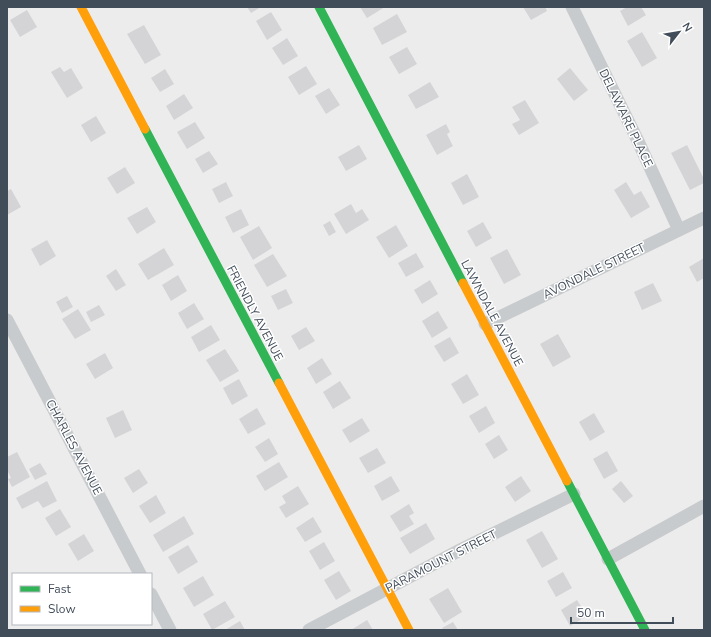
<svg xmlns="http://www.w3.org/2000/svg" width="711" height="637" font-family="'Nunito Sans',sans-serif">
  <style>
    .building { fill: #d4d4d7 }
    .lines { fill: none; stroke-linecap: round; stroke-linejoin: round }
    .street { stroke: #c8cbcd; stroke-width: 13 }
    .fast { stroke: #30b455; stroke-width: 9 }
    .slow { stroke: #ff9f0a; stroke-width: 9 }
    .labels { text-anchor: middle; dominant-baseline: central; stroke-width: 3; stroke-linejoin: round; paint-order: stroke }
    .street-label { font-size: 12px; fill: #424d5a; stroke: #fff }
  </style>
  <rect width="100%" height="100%" fill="#edecec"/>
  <!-- building -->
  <path class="building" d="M247,7H261L251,13Z
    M360,7H385L367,18Z
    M523,7H545L547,11L531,20Z
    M627,7H641L646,15L628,26L620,11Z
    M27,10L37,27L20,37L10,20Z
    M271,12L282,30L267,40L256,21Z
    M397,14L407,32L382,45L373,28Z
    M144,25L161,55L145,64L127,34Z
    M642,32L657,58L642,67L627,41Z
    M287,38L298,56L283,65L272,48Z
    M407,47L417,64L399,74L389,57Z
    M306,66L317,84L299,95L288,77Z
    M60,67L64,72L71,68L83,88L67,98L51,72Z
    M570,68L588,90L574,101L557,79Z
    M165,69L174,84L160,92L151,78Z
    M430,82L439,97L416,109L408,95Z
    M329,88L340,105L326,114L315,96Z
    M184,94L193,108L174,120L166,106Z
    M525,100L539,123L519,135L512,124L520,120L512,107Z
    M96,116L106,133L91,142L81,125Z
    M195,122L205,138L187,149L177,132Z
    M446,124L450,132L447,134L453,146L437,155L426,135Z
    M359,145L367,159L346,171L338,157Z
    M687,145L704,179V183L690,190L671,153Z
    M209,151L218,164L203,173L195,159Z
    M125,167L135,183L117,194L107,178Z
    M467,174L479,197L463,205L451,183Z
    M226,182L233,196L219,203L212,189Z
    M626,182L634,195L641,191L650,207L631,218L614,190Z
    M11,189L21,207L7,215V191Z
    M351,204L356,213L362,209L369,220L346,234L334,214Z
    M147,207L156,222L137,234L127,218Z
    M241,209L249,225L233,233L225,217Z
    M330,221L336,232L329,236L323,225Z
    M483,222L492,238L476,247L467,231Z
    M396,225L408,246L389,258L376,237Z
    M259,226L272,248L253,260L240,237Z
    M47,240L56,256L40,266L31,249Z
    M164,248L174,265L148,280L138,264Z
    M507,249L521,275L504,284L490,258Z
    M416,253L424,267L406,277L398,263Z
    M273,254L287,276L267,287L254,265Z
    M704,258V278L697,282L689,267Z
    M116,269L126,285L116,291L106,276Z
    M178,275L187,291L171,301L162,285Z
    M430,280L438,294L422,304L414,290Z
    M653,283L662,301L642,310L634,292Z
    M286,289L293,303L278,310L271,296Z
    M67,296L73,307L62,313L56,302Z
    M194,303L204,319L187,329L178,313Z
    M99,305L105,315L91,322L86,312Z
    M78,309L91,330L75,339L62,319Z
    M438,311L448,328L432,338L422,321Z
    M211,325L220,340L199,352L191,337Z
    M306,327L315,341L299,350L291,336Z
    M558,334L571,357L553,367L540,344Z
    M450,337L459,353L444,362L434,346Z
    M225,349L239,371L220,382L206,360Z
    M105,353L113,368L95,379L86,364Z
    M322,358L332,374L316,384L307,368Z
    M467,374L479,395L463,404L451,384Z
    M239,379L248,396L232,405L223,388Z
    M340,381L351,398L333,409L323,392Z
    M486,406L495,423L479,433L469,416Z
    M257,408L266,424L248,434L239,419Z
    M123,410L132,430L115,438L106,418Z
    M594,413L605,432L590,441L579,422Z
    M362,418L370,431L350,443L342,430Z
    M499,435L508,450L494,459L485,444Z
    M269,438L278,454L265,462L255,447Z
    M377,448L386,463L368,473L359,458Z
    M607,451L618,471L604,479L593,459Z
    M17,452L30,477L12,487L8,479L11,478L7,470V457Z
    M279,462L288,477L265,491L256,476Z
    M40,463L47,474L35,480L29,469Z
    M139,469L148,483L133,493L124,478Z
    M391,476L400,491L382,501L374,486Z
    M521,476L531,491L515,502L505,487Z
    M47,481L57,501L43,508L38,501L22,509L16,498Z
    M621,481L633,496L624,503L612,489Z
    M298,486L309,504L286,518L279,507L286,503L282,496Z
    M156,495L166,513L150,523L139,506Z
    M409,504L414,513L409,516L414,524L400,532L390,516Z
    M60,509L71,527L56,536L45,518Z
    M184,516L194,534L163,552L153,535Z
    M313,517L322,532L305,542L296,528Z
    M426,523L435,539L410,554L400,538Z
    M542,531L558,559L542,568L526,540Z
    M84,534L94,551L78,561L68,544Z
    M324,542L335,561L320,570L309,551Z
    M188,545L198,562L178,574L168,557Z
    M339,571L351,591L336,600L324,580Z
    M563,572L572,588L556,597L547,581Z
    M203,576L214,595L194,607L183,588Z
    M448,588L462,612L444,623L429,599Z
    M577,600L587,616L570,626L561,610Z
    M225,601L235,617L212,630L203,614Z
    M367,620L373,630H351Z
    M240,621L245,630H225Z
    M453,622L458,630H444L442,628Z"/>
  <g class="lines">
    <!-- street -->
    <path class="street" d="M572,7L637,139L679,230
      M7,320L140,574
      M485,324L704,218
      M608,559L704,506
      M151,594L170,630
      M309,630L462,549L574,494"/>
    <!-- fast -->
    <path class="fast" d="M319,7L463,283
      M145,129L279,383
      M567,481L645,630"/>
    <!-- slow -->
    <path class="slow" d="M81,7L145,129
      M463,283L567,481
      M279,383L409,630"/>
  </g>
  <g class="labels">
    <!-- street labels -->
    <g class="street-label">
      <text transform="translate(626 118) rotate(64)">DELAWARE PLACE</text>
      <text transform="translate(594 271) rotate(-26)">AVONDALE STREET</text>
      <text transform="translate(255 313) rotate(62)">FRIENDLY AVENUE</text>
      <text transform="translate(492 313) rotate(62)">LAWNDALE AVENUE</text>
      <text transform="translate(74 447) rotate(62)">CHARLES AVENUE</text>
      <text transform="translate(441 561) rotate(-27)">PARAMOUNT STREET</text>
    </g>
  </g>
  <!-- border -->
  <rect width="711" height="637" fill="none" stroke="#424d5a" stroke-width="16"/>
  <!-- legend -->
  <rect x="12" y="573" width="140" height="52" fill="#ffffff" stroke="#b3b8bd"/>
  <rect x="20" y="586" width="20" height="6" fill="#30b455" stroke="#b3b8bd"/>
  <text x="48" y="593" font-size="12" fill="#424d5a">Fast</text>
  <rect x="20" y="606" width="20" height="6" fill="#ff9f0a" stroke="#b3b8bd"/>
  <text x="48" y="613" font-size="12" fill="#424d5a">Slow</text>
  <!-- north arrow -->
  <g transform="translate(679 32) rotate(59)" stroke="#ffffff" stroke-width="3" paint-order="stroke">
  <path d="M0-3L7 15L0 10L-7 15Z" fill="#424d5a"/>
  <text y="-6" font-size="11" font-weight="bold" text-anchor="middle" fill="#424d5a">N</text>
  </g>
  <!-- scale -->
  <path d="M571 617v6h102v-6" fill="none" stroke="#424d5a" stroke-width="2"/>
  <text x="577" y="617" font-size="12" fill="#424d5a" stroke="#ffffff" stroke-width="3" paint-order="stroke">50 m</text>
</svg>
